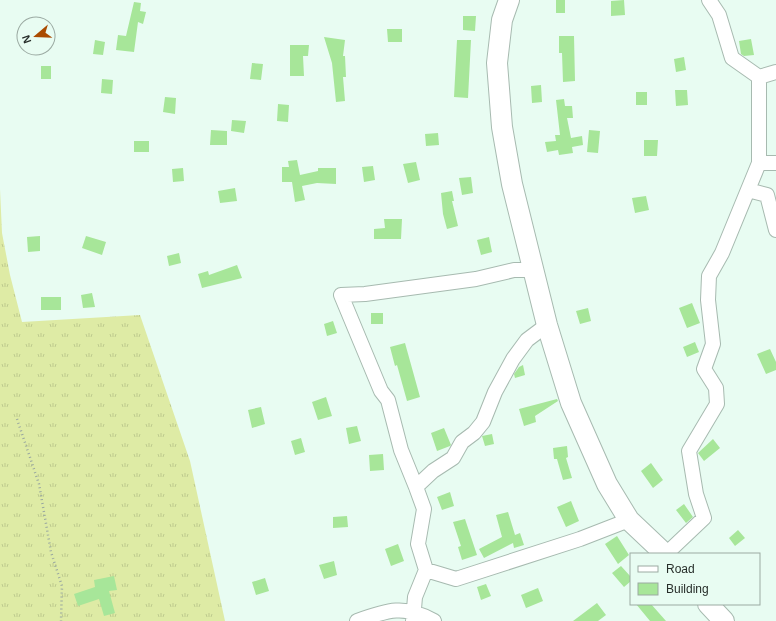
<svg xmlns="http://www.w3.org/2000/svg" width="776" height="621" font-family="Helvetica,sans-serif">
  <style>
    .grass { fill: url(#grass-tufts) }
    .building { fill: #a7e699 }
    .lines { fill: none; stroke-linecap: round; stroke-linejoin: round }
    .street-casing { stroke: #a7bab0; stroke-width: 16 }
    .secondary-casing { stroke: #a7bab0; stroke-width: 22 }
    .path { stroke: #99a7a0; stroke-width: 2.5; stroke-dasharray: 1 3; stroke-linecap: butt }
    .street { stroke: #fff; stroke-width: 14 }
    .secondary { stroke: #fff; stroke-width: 20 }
  </style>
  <defs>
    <pattern id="grass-tufts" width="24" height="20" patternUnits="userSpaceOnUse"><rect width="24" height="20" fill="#deeba5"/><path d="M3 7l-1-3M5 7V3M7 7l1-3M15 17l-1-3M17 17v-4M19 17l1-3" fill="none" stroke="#beca8e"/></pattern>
  </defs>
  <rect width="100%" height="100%" fill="#e8fcf2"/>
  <!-- grass -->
  <path class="grass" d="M0,189L2,233L10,275L22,322L140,315L190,461L225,621H0Z"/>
  <!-- building -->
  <path class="building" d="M556,0H565V13H556Z
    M624,0L625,15L611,16V1Z
    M134,2L141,3L140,11L146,12L143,24L138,22L134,52L116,50L118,35L126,36Z
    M463,16H476L475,31L463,30Z
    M387,29H402V42H388Z
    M559,36H574L575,81L563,82L562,53H559Z
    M324,37L345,40L343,56H345L346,77H343L345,101L336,102L332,63Z
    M751,39L754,55L744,56L741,54L739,41Z
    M95,40L105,42L103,55L93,54Z
    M457,40H471L468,98L454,97Z
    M290,45H309L308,56H303L304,76H290Z
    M684,57L686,70L676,72L674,59Z
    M252,63L263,64L261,80L250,79Z
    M41,66H51V79H41Z
    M102,79L113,80L112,94L101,93Z
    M541,85L542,102L532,103L531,86Z
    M675,90H687L688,105L676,106Z
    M636,92H647V105H636Z
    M165,97L176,98L175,114L163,112Z
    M564,99L565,106H572L573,118H567L571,138L582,136L583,145L572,147L573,153L559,155L558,150L547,152L545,142L556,141L555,135H560L556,100Z
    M278,104L289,105L288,122L277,121Z
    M232,120L246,121L244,133L231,131Z
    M211,130L227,131V145H210Z
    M589,130L600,131L598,153L587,152Z
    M438,133L439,145L426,146L425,134Z
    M644,140H658L657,156H644Z
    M134,141H149V152H134Z
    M297,160L300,175L318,171V168H336V184L317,183L302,186L305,200L295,202L292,182H282V167H289L288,161Z
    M416,162L420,180L408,183L403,164Z
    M373,166L375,180L364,182L362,167Z
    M183,168L184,181L173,182L172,169Z
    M471,177L473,193L462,195L459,178Z
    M235,188L237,201L220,203L218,191Z
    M452,191L454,201H452L458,226L447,229L443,214L441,193Z
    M646,196L649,210L635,213L632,198Z
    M384,219H402L401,239H374V229L385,228Z
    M40,236V251L28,252L27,237Z
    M86,236L106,242L102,255L82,248Z
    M489,237L492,252L481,255L477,240Z
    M179,253L181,263L169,266L167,256Z
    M237,265L242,278L202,288L198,274L208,271L209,275Z
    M92,293L95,307L83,308L81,295Z
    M41,297H61V310H41Z
    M692,303L700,323L687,328L679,308Z
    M588,308L591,321L580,324L576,311Z
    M371,313H383V324H371Z
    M333,321L337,333L327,336L324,324Z
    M695,342L699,352L687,357L683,347Z
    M405,343L420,397L407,401L397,365L395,366L390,347Z
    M770,349L776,362V370L766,374L757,354Z
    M523,365L525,375L515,378L514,374L519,367Z
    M326,397L332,416L318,420L312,402Z
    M557,399L558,401L535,416L536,422L524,426L519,409Z
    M261,407L265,424L252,428L248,410Z
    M357,426L361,441L349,444L346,428Z
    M444,428L451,445L450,446L437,451L431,433Z
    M492,434L494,444L485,446L482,436Z
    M301,438L305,452L295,455L291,441Z
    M713,439L720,448L704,461L698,453Z
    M567,446L568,457L566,458L572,478L563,480L557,459H554L553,448Z
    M383,454L384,470L370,471L369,455Z
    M651,463L663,480L653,488L641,471Z
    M450,492L454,506L442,510L437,497Z
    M571,501L579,521L566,527L557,507Z
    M684,504L693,517L686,523L676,510Z
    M508,512L515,535L520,533L524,545L514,548L513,543L484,558L479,549L502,537L496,515Z
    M347,516L348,527L333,528V517Z
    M465,519L477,555L462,560L458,547L461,546L453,522Z
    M738,530L745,538L735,546L729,538Z
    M617,536L629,555L618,564L605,544Z
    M398,544L404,561L391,566L385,549Z
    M334,561L337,575L324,579L319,565Z
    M621,566L631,577V581L624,587L612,573Z
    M114,576L117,590L109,591L115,613L104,616L99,599L78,606L74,594L95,587L94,580Z
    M265,578L269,591L256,595L252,582Z
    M486,584L491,596L481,600L477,587Z
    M538,588L543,601L526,608L521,595Z
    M597,603L606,615L598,621H573Z
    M636,604H651L666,621H650Z"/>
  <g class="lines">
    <!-- street casing -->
    <g class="street-casing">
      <path id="street" d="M709,0L719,15L732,58L759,77
        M759,163H776
        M748,190L767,195L776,230
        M416,487L433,471L453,458L462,442L474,433L483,422L495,392L513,359L527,340L547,325
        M666,554L704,518L696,494L689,451L717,404L716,388L704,369L713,344L708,300L709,276L722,253L759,163V77L776,72
        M426,570L456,579L580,539L629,520
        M357,621C387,610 405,604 434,621
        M413,621L415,597L426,570L418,544L424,509L416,487L401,450L388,400L381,391L341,295L365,294L476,279L514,270H534"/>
    </g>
    <!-- secondary casing -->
    <g class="secondary-casing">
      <path id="secondary" d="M509,0L502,20L497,63L502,127L512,184L547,325L571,403L607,484L629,520L665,554
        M708,604L724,621"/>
    </g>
    <!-- path -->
    <path class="path" d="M17,419L39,484L51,552L62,586L61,621"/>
    <!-- street -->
    <use href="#street" class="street"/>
    <!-- secondary -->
    <use href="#secondary" class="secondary"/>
  </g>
  <!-- legend -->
  <rect x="630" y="553" width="130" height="52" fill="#e8fcf2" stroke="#9baaa2"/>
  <rect x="638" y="566" width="20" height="6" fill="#ffffff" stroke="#9baaa2"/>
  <text x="666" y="573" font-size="12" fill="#272e2a">Road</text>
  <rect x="638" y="583" width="20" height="12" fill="#a7e699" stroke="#9baaa2"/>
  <text x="666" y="593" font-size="12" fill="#272e2a">Building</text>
  <!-- north arrow -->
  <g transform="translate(36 36) rotate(251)"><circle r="19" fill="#e8fcf2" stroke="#9baaa2"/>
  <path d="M0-3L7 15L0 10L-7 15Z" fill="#aa4b00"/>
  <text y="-6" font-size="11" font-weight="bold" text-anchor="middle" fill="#272e2a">N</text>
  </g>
</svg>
